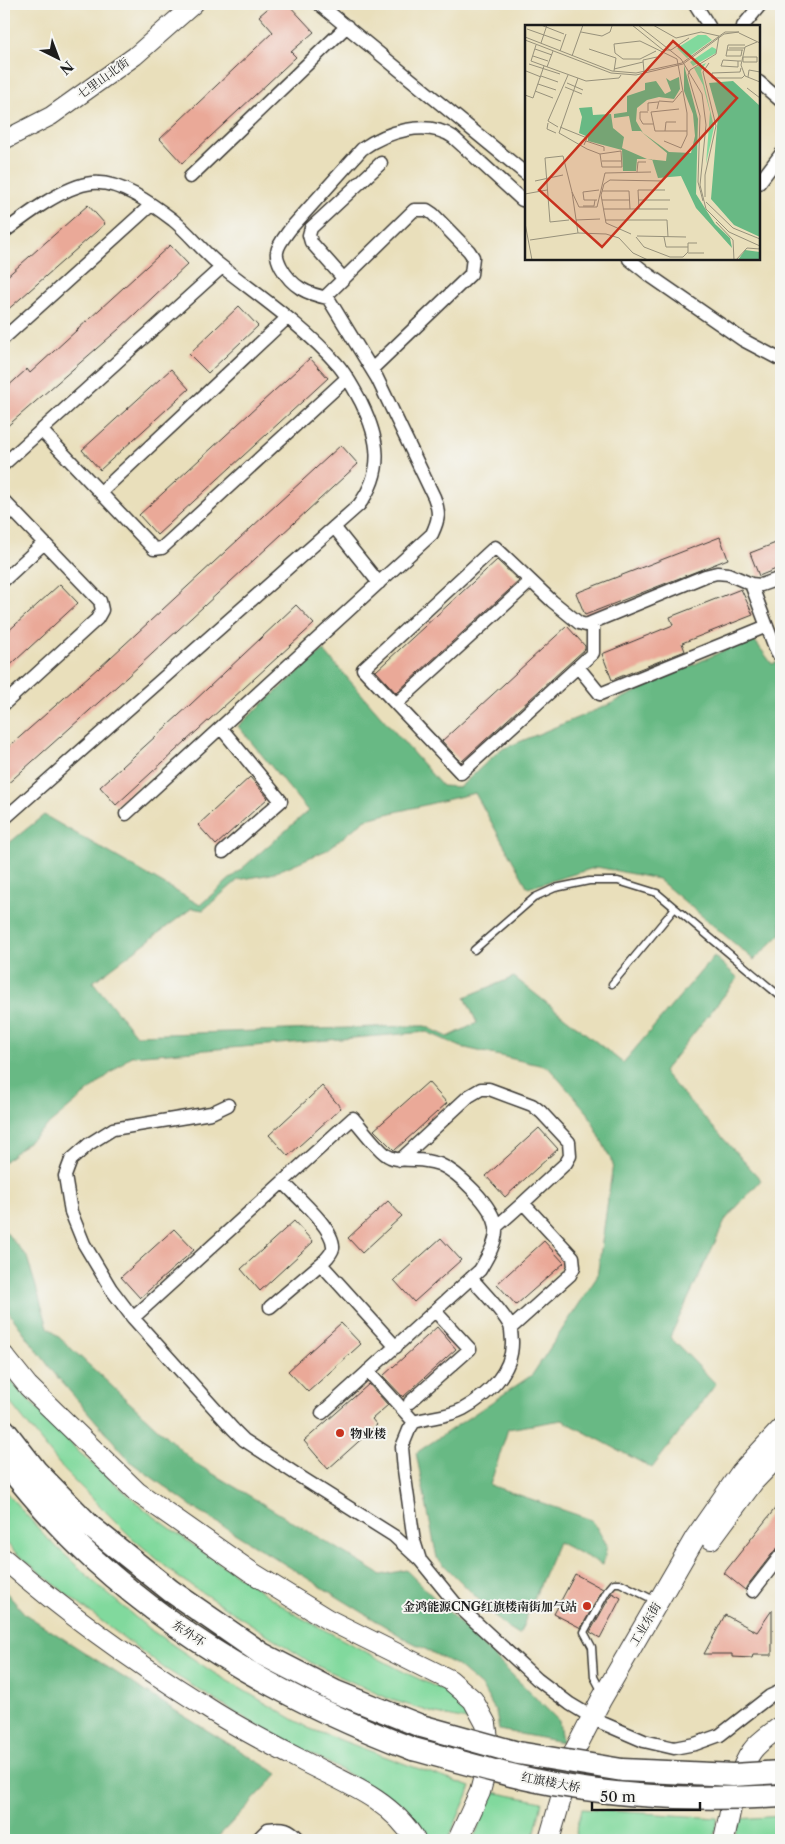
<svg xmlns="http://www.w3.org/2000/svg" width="785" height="1844" font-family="'Libre Caslon Text','Noto Serif SC',serif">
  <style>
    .green { fill: #81d99d; stroke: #4e7a5c }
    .forest { fill: #68b984; stroke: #426a50 }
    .building { fill: #eaa998 }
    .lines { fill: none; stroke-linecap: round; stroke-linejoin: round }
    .lane-casing { stroke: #3b3934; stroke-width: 9 }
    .street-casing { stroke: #3b3934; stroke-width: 15 }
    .secondary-casing { stroke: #3b3934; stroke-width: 20 }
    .primary-casing { stroke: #3b3934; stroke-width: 22 }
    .highway-casing { stroke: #3b3934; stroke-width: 25 }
    .lane { stroke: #fff; stroke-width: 6 }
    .street { stroke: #fff; stroke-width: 12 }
    .secondary { stroke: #fff; stroke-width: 18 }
    .primary { stroke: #fff; stroke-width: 20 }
    .highway { stroke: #fff; stroke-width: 22 }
    .highway-bridge-casing { stroke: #3b3934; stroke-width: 25; stroke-linecap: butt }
    .highway-bridge { stroke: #fff; stroke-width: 22 }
    .poi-dot { fill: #c8321e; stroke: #f6f6f2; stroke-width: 2 }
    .labels { text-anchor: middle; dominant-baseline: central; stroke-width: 4; stroke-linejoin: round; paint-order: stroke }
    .street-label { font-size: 12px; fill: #1c1c1c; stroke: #f6f6f2 }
    .poi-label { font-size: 12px; font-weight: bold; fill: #1c1c1c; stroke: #f6f6f2; text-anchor: start }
    .inset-road { fill: none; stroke: #97917b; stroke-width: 1 }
    .view { fill: #c8321e; fill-opacity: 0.15; stroke: #c8321e; stroke-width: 2.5 }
    .inset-edge { fill: none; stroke: #1c1c1c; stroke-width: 2.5 }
  </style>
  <rect width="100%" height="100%" fill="#f6f6f2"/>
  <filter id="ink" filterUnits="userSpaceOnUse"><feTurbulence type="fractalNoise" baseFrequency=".02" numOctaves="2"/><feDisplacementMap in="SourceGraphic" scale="10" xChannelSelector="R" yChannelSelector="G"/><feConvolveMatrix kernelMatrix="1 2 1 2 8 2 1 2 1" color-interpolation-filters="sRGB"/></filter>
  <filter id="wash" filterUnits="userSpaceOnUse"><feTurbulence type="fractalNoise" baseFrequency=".0096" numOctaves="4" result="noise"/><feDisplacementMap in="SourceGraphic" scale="20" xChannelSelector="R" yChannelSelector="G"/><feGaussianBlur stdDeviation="1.12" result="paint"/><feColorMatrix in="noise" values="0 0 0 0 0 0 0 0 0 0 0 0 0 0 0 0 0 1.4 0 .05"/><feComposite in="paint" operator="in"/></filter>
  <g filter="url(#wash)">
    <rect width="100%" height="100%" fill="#e9dfbb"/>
    <!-- green -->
    <path class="green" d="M4,1374L80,1453L148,1512L200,1550L298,1616L404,1672L445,1691L462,1704L472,1721L437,1714L389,1699L313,1664L178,1577L130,1536L64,1470L4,1395Z
      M4,1490L47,1538L95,1583L148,1628L214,1673L308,1728L408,1765L471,1787L448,1840H425L420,1828L405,1806L325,1761L249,1721L164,1668L71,1598L15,1552L4,1540Z
      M493,1792L542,1802L533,1840H473Z
      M582,1809L718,1818L713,1840H574Z
      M781,1816V1840H734L738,1819Z"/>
    <!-- forest -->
    <path class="forest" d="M752,637L772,664L781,661V934L754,960L658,879L597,867L528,888L475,793L366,819L327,850L271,874L238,880L203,910L192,908L93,982L136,1035L407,1026H425L448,1037L477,1023L465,997L514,977L623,1063L714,956L738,978L663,1072L761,1180L726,1219L670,1337L716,1384L652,1468L562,1420L508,1429L490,1485L592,1520L607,1545L603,1565L558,1542L519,1635L506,1627L437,1558L416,1453L532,1375L597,1277L613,1164L588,1113L548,1067L461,1047L427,1032L131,1056L4,1162V847L44,815L200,905L308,811L238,726L323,650L442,786L460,787L500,750L608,705Z
      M4,1230L27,1257L48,1327L195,1463L381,1575L406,1570L559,1721L562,1742L499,1730L496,1712L482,1687L456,1665L404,1638L194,1508L132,1463L54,1373L4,1306Z
      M4,1590L25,1614L171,1708L278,1774L215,1840H4Z"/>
    <g id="blocks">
      <!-- building -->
      <path class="building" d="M273,4H288L314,32L291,52L296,57L182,163L160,139L273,32L259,16Z
        M88,205L105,224L4,313V279Z
        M170,245L188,264L119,329L4,429V390L27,369L30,373Z
        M239,306L258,326L208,373L189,354Z
        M310,358L328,378L157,535L139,515Z
        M171,369L189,389L100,470L82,450Z
        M341,445L358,464L127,677L4,787V751L98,668V669Z
        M720,537L728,559L585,615L576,593Z
        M781,541V567L759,576L750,553Z
        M497,560L519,581L396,693L376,671Z
        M60,584L78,603L4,671V635Z
        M741,589L753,615L682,643L685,651L612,680L602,654L673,625L670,617Z
        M296,605L314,624L116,805L100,787L190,705Z
        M567,626L585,646V649L461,762L442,741Z
        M250,777L268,798L216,845L198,825Z
        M428,1082L447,1103L395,1150H394L374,1130Z
        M322,1086L341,1108L288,1156L269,1135Z
        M539,1128L558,1149L505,1197L486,1176Z
        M388,1201L402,1216L362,1253L348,1238Z
        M294,1221L313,1242L260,1291L241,1269Z
        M174,1229L194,1250L140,1298L121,1277Z
        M441,1238L461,1260L414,1302L394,1280Z
        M544,1241L564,1263L516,1305L497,1284Z
        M341,1323L361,1344L308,1392L288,1371Z
        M437,1327L456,1349L403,1397L383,1376Z
        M369,1384L388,1405L372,1419L377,1425L328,1469L304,1441Z
        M781,1501V1546L775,1550L747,1586L745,1590L724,1573Z
        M575,1574L603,1589L581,1628L554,1614Z
        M612,1593L621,1598L600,1638L590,1632Z
        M772,1610V1655H753L752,1658L732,1657V1654H704L725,1615L757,1632Z"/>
    </g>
  </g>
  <g filter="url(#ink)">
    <use href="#blocks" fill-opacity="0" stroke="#3b3934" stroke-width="1"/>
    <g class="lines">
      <!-- lane casing -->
      <g class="lane-casing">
        <path id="lane" d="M474,950L535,897L555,888L589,881H618L657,893L781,997
          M612,984L675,908
          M602,1692L594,1677L592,1647L584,1632L607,1591L614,1583H620L654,1600"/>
      </g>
      <!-- street casing -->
      <g class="street-casing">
        <path id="street" d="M319,4L526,174
          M695,4L709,26
          M743,26L761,4
          M759,82L781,101
          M190,177L347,26
          M759,183L781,154
          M4,232C26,215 64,186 92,183C119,180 152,204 173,220C188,232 201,249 216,262C256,294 304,326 337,364C347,375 354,389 361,402C379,439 385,470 359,505L4,819
          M629,259L649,275L743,340L781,360
          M343,278L311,242L309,235L311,228L381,163
          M325,297L414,210H427L433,214L469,251L473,257L471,274L372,369
          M4,338L151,205
          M41,430L154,549L162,548L347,378
          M4,464L222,267
          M101,492L287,318
          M4,501L100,601L102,610L97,619L4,704
          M334,527L379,583
          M4,580L44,543
          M751,584L777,653L781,652
          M593,622V653L461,773L363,669L495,547L552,601L579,623L586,625L593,622L705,576L717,573L728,574L751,584L761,585L781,578
          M578,667L600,694L767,626
          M396,704L531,581
          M221,728L281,801L223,852
          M126,814L432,534C439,519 440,513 434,497L377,378L328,298C307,294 292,287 281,267C279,263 276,257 277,252C278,244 286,235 291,228L362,149C386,132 426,119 453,137L522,200L526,201
          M228,1105L211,1113L113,1129L89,1144L71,1160L65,1176L71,1212L84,1244L111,1289L133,1318L233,1429L244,1440L299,1476L394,1536L420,1560L455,1603L537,1679L570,1704L600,1722L644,1741L674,1748L695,1744L720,1735L770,1696L781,1691
          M400,1160L469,1096L481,1089H489L532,1105L541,1112L569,1142L570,1156L566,1163L523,1203
          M496,1227L523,1203L573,1257L574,1267L570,1275L511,1328
          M321,1264L396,1347
          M270,1307L324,1261C328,1257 332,1253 333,1248C335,1229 296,1196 283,1182
          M133,1318L353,1118C361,1127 381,1154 390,1157C398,1161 407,1159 416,1160C423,1160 432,1162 439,1164C458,1172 494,1206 496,1228C497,1242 487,1258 480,1270L322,1413
          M368,1371L414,1422
          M410,1402L470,1349L435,1311
          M420,1560L414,1541L404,1470L402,1447L409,1430L414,1422C430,1417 448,1417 463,1409C488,1395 513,1372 512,1341C511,1336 512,1331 510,1326C501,1309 484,1293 471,1278
          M753,1591L781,1555
          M257,1840L268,1829C284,1827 289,1828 300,1840"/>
      </g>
      <!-- secondary casing -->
      <g class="secondary-casing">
        <path id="secondary" d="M4,140L51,116L135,56L194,4"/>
      </g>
      <!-- primary casing -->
      <g class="primary-casing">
        <path id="primary" d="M4,1356L28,1386L137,1492L251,1572L327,1619L450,1680L473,1700L486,1724L490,1753L480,1792L458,1840
          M711,1539L754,1481L781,1453
          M4,1559C66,1613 133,1661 203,1705C233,1725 266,1742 299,1759C340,1781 391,1798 415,1840
          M549,1840L575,1750L601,1700L695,1538L741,1472L781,1429
          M724,1840C730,1815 736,1772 752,1751C759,1741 771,1734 781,1726"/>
      </g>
      <!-- highway casing -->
      <g class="highway-casing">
        <path id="highway" d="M4,1430L36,1471L91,1527L171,1591L262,1654L336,1692L421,1726
          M4,1461C31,1495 60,1529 93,1559C185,1643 297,1705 413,1749"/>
      </g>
      <!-- lane -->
      <use href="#lane" class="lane"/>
      <!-- street -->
      <use href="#street" class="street"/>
      <!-- secondary -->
      <use href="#secondary" class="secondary"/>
      <!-- primary -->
      <use href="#primary" class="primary"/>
      <!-- highway -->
      <use href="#highway" class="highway"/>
      <!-- highway-bridge casing -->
      <g class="highway-bridge-casing">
        <path id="highway-bridge" d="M421,1726L518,1753L622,1770L733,1775L781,1772
          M413,1749C463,1762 514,1778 565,1786C636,1798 709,1800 781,1796"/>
      </g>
      <!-- highway-bridge -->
      <use href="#highway-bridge" class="highway-bridge"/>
    </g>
  </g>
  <!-- markers -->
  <g class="poi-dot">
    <circle cx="340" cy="1433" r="5"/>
    <circle cx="587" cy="1606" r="5"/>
  </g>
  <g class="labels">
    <!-- street labels -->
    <g class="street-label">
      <text transform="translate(103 78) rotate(-36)">七里山北街</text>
      <text transform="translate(645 1624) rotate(-59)">工业东街</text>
      <text transform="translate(189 1633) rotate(34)">东外环</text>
      <text transform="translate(551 1782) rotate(11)">红旗楼大桥</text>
    </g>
    <!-- poi labels -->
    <g class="poi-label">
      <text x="350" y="1433">物业楼</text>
      <text x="577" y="1606" text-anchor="end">金鸿能源CNG红旗楼南街加气站</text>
    </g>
  </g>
  <!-- overview -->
  <g transform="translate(525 25)">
    <rect width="235" height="235" fill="#e9dfbb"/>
    <path d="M173,10H181L187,15L162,33L152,23ZM187,22L191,24V28L168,41L165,37ZM181,38L176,46L189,102L181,139L185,87L178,60L169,43Z" fill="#81d99d"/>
    <path d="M159,40L173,94L171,169L190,199L205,213L207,223L171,183L156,151L133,153L127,134H112L111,146H98L97,125L63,116V112L54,108L57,92L54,83L67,82L68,90L86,89L88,103L99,112L97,123L122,134L141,136L142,128L119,109L116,106H107L104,91L89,93V89L102,87V71L120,65V58L131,56L140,69L146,66L141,53L145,56L154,52L155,64L149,74L134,72L122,75L112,83L111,96L118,108L144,127L166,128L170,111L168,89L159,66ZM208,56L235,81V212L209,200L186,174L193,90L184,58ZM220,225L235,227V235H213Z" fill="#68b984"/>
    <path class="inset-road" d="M16,0L39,9M107,0L138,25H146L164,13M113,0L156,34L177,69L181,100L175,160L181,184L204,207L235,221M128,0L151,13L176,7L194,11L191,29L165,45L163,50L175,91L173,157L178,176M2,4L36,16M56,7L77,11L85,7L87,1M214,8L235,18M0,12L87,46L111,48L157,38L200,7H214L199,9L158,39L111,50L86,48L0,15M232,17L220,22L216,40L220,51L235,57M16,18L22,0M11,20L6,36L61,56L94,53L96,50M204,23H220M10,24L27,30M64,24L91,33L89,46M202,25H218M217,25L216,31H201L203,20H220M35,26L41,9M131,26L115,34H98L90,28L89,19L115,16L152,34L162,88V110L156,123L139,116M8,31L23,36M47,31L58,0M218,32H232V37H218ZM213,36V42L196,41L198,35L213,36H216M4,39L35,49M22,42L28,26M216,43L215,47L187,48V53H217L220,50M89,44L118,37M1,46L16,52M119,47L118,35L132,32M16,51L33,57M223,52L224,45L235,47M53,53L34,108L62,124L75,129L77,142H97L96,126L75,129M42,58L58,65M13,59L31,65M40,62L57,69M222,63L235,73M10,66L28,73M0,70L8,73L19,41M132,84L134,76L148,77L157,66M154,84L126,87L130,106H162M123,86V78L133,77M123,87H115V94L118,99H128M23,98L22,104L31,108M33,102L23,96L43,50M35,102L62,113L59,120M140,106L141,97H151M61,116L79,122V126M77,136H96M112,147L113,137H121M10,156L38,150M77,166H104L105,184M0,169L22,165M180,172V150L191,101L178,47L184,38M72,175H59L58,167L74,165M77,175H105M113,175H145M181,177L208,203L235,214M58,181H69L70,175M79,184H143M114,184L113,165H140M44,195L25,197L20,133L38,131L47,167M51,195L75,194M80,195H142L143,212M191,197L208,215L209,235M0,198L7,235M53,208L47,167L54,182H72L80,148L126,147M106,209L81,198L76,170L79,159L85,155L138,156M112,211L161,212M111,212L119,222L145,232H158L163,227V218H172M139,212L141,222H163M5,215L53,208L81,209L94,213L108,228L123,235M163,228H179M211,235L222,223L235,224"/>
    <path class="view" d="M148,16L212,73L77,222L14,165Z"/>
    <rect width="235" height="235" class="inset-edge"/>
  </g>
  <!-- margin -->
  <rect width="785" height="1844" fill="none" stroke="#f6f6f2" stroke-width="20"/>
  <!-- north arrow -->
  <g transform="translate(58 58) rotate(138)" stroke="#f6f6f2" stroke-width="4" paint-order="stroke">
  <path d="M0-4L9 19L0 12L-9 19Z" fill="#1c1c1c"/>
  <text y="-8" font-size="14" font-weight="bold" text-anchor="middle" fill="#1c1c1c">N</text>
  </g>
  <!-- scale -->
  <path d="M592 1802v8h108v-8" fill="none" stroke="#1c1c1c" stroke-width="2.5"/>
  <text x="600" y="1802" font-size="15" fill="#1c1c1c" stroke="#f6f6f2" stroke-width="4" paint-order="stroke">50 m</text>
</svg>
